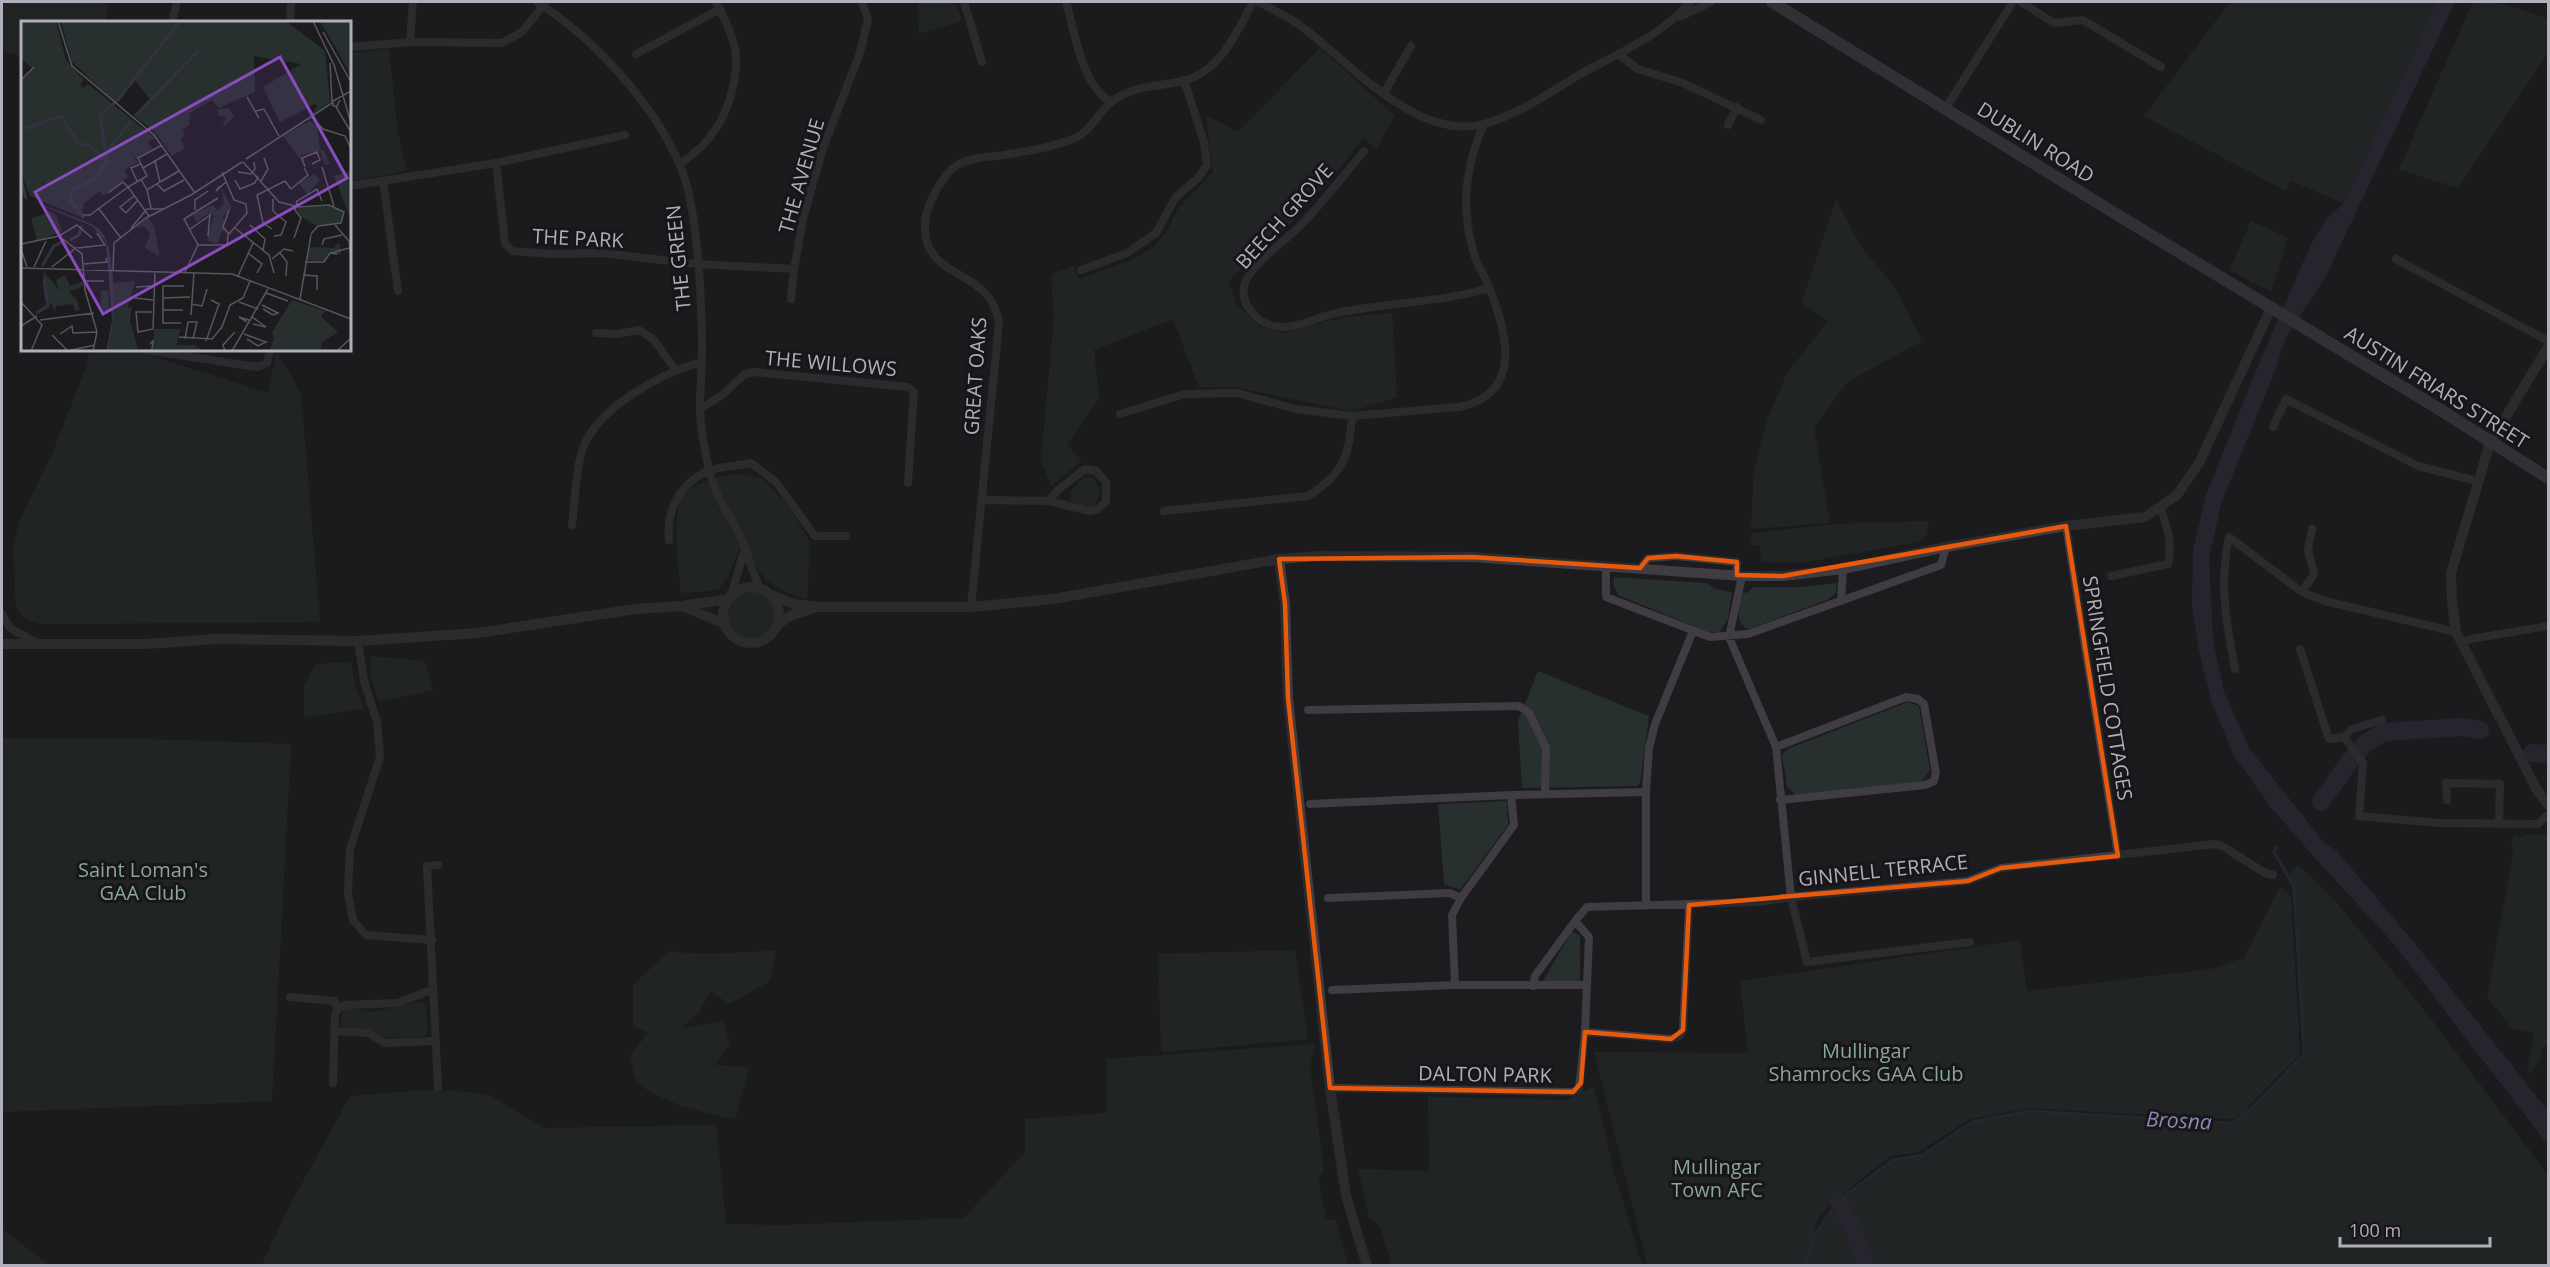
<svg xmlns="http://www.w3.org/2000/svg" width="2550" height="1267" font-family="'Open Sans',sans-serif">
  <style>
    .green { fill: #27302e }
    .water { fill: #333141 }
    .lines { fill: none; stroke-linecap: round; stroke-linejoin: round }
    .stream { stroke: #333141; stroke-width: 3 }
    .river { stroke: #333141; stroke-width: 18 }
    .minor { stroke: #3f3c42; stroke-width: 8 }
    .tertiary { stroke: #3f3c42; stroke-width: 10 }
    .secondary { stroke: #4e4a52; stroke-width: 12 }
    .marked { fill: none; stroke: #e8590c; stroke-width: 4.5; stroke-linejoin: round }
    .labels { text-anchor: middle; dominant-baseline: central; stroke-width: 6; stroke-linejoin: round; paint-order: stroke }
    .street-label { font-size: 20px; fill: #b3aebc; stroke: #181618 }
    .park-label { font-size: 20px; fill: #86a69e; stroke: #181618 }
    .water-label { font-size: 21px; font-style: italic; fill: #8d87b6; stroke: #181618 }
    .inset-river { fill: none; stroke: #333141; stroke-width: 3 }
    .inset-road { fill: none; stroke: #58565d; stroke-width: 1.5 }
    .view { fill: #894cbe; fill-opacity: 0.15; stroke: #894cbe; stroke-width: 3 }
    .inset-edge { fill: none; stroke: #b3aebc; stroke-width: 3 }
  </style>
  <rect width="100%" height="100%" fill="#1c1b1d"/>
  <!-- green -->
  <path class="green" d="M2,2H109L105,22H22V56L2,51Z
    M918,2H955L962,21L919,34Z
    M2230,2H2437L2344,203L2291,181L2286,191L2144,116Z
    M2473,2H2497L2548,19V53L2458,188L2399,169Z
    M1320,48L1395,116L1376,149L1363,137L1342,166L1289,226L1228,281L1236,304L1260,327L1282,333L1344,317L1392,313L1397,397L1352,411L1238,388L1199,387L1173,319L1094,350L1099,398L1067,445L1082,461L1051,486L1041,459L1054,319L1051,274L1074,266L1079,279L1129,261L1154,247L1167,231L1177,210L1213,172L1206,115L1238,132Z
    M389,49L397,127L406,171L350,181V53Z
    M1836,200L1860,245L1895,288L1922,341L1847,382L1814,428L1830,523L1751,529L1754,470L1767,421L1787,373L1828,321L1802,303Z
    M2251,221L2288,238L2271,292L2230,270Z
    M84,350H132L269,393L276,350H280L279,359L288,369L301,394L320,622L41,624L25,619L16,608L13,546L20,520L53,452L85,370L89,353Z
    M740,474L761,478L786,503L809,540L808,592L806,599C766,587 761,577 742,542L728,576L718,590L681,593C679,574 672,515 681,500C693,481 719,476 740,474Z
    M1083,478H1093L1101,491L1095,506L1072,504L1070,499L1071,490Z
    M1929,521L1927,535L1918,542L1806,562H1764L1761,561L1760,545H1750L1752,533L1834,524Z
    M1614,577L1706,583L1716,589L1732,592L1728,618L1720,632H1708L1618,595L1613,585Z
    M1837,583L1836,593L1827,600L1754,627L1748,629C1733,621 1740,606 1743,592L1747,593L1753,587H1801Z
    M726 614a24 24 0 1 1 48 0a24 24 0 1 1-48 0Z
    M371,656L425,661L433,690L379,702L370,674Z
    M351,662L355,685L364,709L304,717V685L316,664Z
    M1538,671L1649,716L1640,783L1637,786L1522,788L1518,721Z
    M1908,702L1919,706L1930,770L1921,782L1796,795L1787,787L1782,754L1790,748Z
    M2,738H118L291,744L272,1101L2,1112Z
    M1507,801L1508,825L1460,890L1444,884L1438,804Z
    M2517,834V837H2522V835L2548,834V1046H2544L2539,1062L2530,1074L2527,1069L2534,1033L2513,1029L2487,997L2514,849L2511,845L2513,835Z
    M2298,865L2337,903L2428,1015L2548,1175V1265H1647L1594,1052L1748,1053L1740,981L2020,940L2027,991L2211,969L2244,958L2280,887L2291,897L2300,1054L2241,1114L2233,1119L2029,1108L1970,1119L1918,1152L1891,1156L1832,1202L1819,1217L1808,1249H1810L1813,1237L1838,1201L1893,1160L1923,1155L1972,1122L2029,1111L2233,1123L2253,1107L2304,1054L2294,887L2288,876Z
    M1572,931L1580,936V987L1540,986Z
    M1295,950L1308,1039L1164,1052L1161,1049L1158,954Z
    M669,951C704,957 741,951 776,951L770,981L729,1004L711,991L699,1012L682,1028L723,1021L730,1044L715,1065L749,1068L735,1119C712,1115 648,1100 636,1079C633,1073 632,1063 630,1056L648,1033L633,1025V985Z
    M420,1001L426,1006L428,1033L424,1037L386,1038L372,1029H345L340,1025L343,1010L348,1008L374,1012Z
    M1315,1044L1310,1067L1324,1170L1318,1179L1326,1219L1336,1220L1348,1265L261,1266L288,1209L350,1096L425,1090L471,1092L489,1095L544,1128L716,1125L726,1224L782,1225L964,1218L1025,1152V1119L1107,1113L1106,1059Z
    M1594,1086L1614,1172L1642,1265H1388L1391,1261L1379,1225L1369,1218L1358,1169L1429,1171L1428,1097L1567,1100Z
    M2,1229L49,1265H2Z"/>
  <!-- water -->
  <path class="water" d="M2437,2H2455L2325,278L2286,337L2274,373L2222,501L2209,557L2213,640L2224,692L2249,748L2325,844L2336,850L2417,946L2548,1111V1145L2393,943L2315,858L2270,806L2234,756L2212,703L2199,651L2192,607L2193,551L2205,498L2258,366L2311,244L2327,219L2344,203Z"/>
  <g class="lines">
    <!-- stream -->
    <path class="stream" d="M1806,1266L1813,1237L1838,1201L1893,1160L1923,1155L1972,1122L2029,1111L2233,1123L2253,1107L2304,1054L2294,887L2274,852L2277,847"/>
    <!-- river -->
    <path class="river" d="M2532,753L2548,754
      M2321,802L2349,762L2366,743L2384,732L2462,727L2480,730
      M1838,1201L1855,1232L1866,1266"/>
    <!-- minor -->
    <path class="minor" d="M537,2C594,39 651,100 679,163C698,205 701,290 702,338C703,360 700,383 700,406C700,427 705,452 710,473C716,502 731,513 741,538C748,555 752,572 760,588
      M964,2L982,62
      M1066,2C1076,35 1080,81 1110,102
      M1259,2C1273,10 1289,17 1302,27C1351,63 1417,142 1484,124C1517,115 1548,94 1577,76C1616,54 1662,36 1690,2
      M2021,2L2054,23L2083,20L2161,67
      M1680,17L1711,2
      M172,22L177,2
      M290,22L291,2
      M410,42L413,2
      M350,47L410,42L502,43L522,32L545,3
      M636,54L720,9
      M1618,54L1638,69L1683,83L1761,120
      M1384,93L1411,46
      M1945,109L2013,2
      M1728,125L1737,107
      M1364,151C1345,174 1326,198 1305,221C1290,238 1253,261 1245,283C1238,304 1259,326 1280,327C1301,328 1321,315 1341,312C1391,303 1441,302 1490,288
      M496,163L625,135
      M680,164C693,155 704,146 713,133C729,112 741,70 734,44C730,30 723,15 716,2
      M383,181L398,291
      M350,186L496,163L505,244L512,251L554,254L602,253L697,264L794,269L803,219L823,148L860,53L868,19L862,2
      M2396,259L2548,341
      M1081,270L1127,253L1156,233L1175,198L1198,178L1207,165L1204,142L1184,80
      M791,299L794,269
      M596,333L617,334L639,330L653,339L675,369
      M145,350L257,367L267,363L270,350
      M700,409L722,395L745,374L755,372L908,387L914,392L908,483
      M1120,414L1185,394L1237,393L1296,409L1352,416L1459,407C1524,394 1507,332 1489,287C1486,278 1481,271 1477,262C1472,249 1468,231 1467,217C1463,184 1471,154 1484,124
      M2273,427L2286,399L2418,466L2477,481
      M982,500L1048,501L1090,511L1098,509L1106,501V482L1096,471L1085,469L1058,490L1048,501
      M1164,511L1308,496C1342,475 1350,456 1352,416
      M572,525C575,503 575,473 582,451C595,409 661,373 701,362
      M2066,526L2118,856
      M669,540C666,511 680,483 708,471C721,466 738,466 751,463L776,482L815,536H846
      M1606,566V597L1710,637L1748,634L1941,565L1946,547
      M1640,568L1648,558L1676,556L1737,562V575
      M1742,576L1729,637L1776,747L1791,897L1968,881L2001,868L2215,844L2224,847L2265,873L2273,875
      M2111,576L2168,564C2173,544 2167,526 2160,507
      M2302,592L2314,574L2308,550L2312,529
      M731,595L744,552
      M1841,601L1843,569
      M971,607L999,323C991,267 927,282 925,229C924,216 928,206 934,195C940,184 945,173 956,166C970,157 988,157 1004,155C1027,151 1054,147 1075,138C1090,132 1098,113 1110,103C1131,85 1158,87 1183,81C1220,72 1237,32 1253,2
      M2,614L10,628L37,643
      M358,641L364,681L377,722L380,757L350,849L348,893L353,920L366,935L432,940
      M2461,643L2471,639L2548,626
      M2300,649L2329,739L2344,737L2363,763L2359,816L2440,823L2538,824L2548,815
      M2235,669C2226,623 2219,583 2229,537L2302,592L2325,601L2456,632
      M1308,710L1519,706L1529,713L1546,748L1545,793
      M2344,737L2352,729L2382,720
      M1776,747L1906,697L1918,699L1924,704L1936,773L1934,781L1925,785L1780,800
      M1646,792L1649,748L1655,724L1693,631
      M2447,800L2446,783L2500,784L2499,824
      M1310,804L1511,795
      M438,865L427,866L438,1087
      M1328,898L1450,893L1461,898
      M1455,985L1452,915L1461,898L1514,825L1511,795L1646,792V906
      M1533,986L1535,976L1575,921
      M1332,990L1455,985H1586
      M290,997L334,1001L338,1009L344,1005L398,1003L433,989
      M336,1031L369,1033L385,1043L436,1041
      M1585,1032L1671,1039L1679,1036L1683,1030L1689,905
      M333,1083L335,1014L338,1009
      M1330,1088L1573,1092L1579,1089L1585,1032L1589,937L1575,921L1587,907L1759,902L1791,897L1807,962L1970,942"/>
    <!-- tertiary -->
    <path class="tertiary" d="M2548,347L2490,443L2451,573L2452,602L2456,632L2537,790L2548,805
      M1279,559L1285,604L1288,698L1330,1088L1346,1196L1367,1266
      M723 615a28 28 0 1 1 56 0a28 28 0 1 1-56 0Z
      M771,595L794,604L818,607H971L1053,599L1279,559L1319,556L1472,557L1742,576H1783L1843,569L1946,547L2066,526L2145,517L2177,495L2199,463L2271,308
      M684,607L725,624
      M777,625L790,616L814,608
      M2,644H146L216,639L358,641L478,633L635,609L682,606L728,599"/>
    <!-- secondary -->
    <path class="secondary" d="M1772,2L2116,214L2439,409L2548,478"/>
  </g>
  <!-- marked area -->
  <path d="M0 0H2550V1267H0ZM2066,526L2118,856L2001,868L1968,881L1689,905L1683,1030L1671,1039L1585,1032L1581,1083L1573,1092L1330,1088L1288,698L1285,604L1279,559L1472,557L1640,568L1648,558L1676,556L1737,562V575L1783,576Z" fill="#1c1b1d" fill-opacity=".55" fill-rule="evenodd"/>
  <path class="marked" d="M2066,526L2118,856L2001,868L1968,881L1689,905L1683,1030L1671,1039L1585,1032L1581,1083L1573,1092L1330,1088L1288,698L1285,604L1279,559L1472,557L1640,568L1648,558L1676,556L1737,562V575L1783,576Z"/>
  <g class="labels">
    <!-- street labels -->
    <g class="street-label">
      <text transform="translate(2036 142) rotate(32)">DUBLIN ROAD</text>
      <text transform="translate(801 176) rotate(-74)">THE AVENUE</text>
      <text transform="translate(1284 216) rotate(-48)">BEECH GROVE</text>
      <text transform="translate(578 238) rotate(3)">THE PARK</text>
      <text transform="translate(678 258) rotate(-96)">THE GREEN</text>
      <text transform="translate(831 363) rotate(5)">THE WILLOWS</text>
      <text transform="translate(975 376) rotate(-86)">GREAT OAKS</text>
      <text transform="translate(2437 387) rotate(32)">AUSTIN FRIARS STREET</text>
      <text transform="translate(2108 688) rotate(81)">SPRINGFIELD COTTAGES</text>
      <text transform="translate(1883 870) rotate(-6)">GINNELL TERRACE</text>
      <text transform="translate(1485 1074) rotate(1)">DALTON PARK</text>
    </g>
    <!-- park labels -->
    <g class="park-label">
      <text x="143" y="869">Saint Loman's<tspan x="143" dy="23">GAA Club</tspan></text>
      <text x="1866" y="1050">Mullingar<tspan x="1866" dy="23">Shamrocks GAA Club</tspan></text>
      <text x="1717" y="1166">Mullingar<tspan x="1717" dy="23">Town AFC</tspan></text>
    </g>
    <!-- water labels -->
    <g class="water-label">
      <text transform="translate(2179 1120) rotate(3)">Brosna</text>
    </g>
  </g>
  <!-- overview -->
  <g transform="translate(21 21)">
    <rect width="330" height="330" fill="#1c1b1d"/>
    <path d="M0,0H35L45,39L63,59L59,64L63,67L67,63L134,117L127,121L131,128L116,138L106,129L117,141L103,149L107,156L86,172L82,174L79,170L63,182L60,196L9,175L0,152V61L11,47L0,38ZM40,0H265L304,30L309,81L291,94L296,86L294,83L259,101L242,66L280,43L233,35L234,71L198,87L191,79L169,92L168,104L161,109L164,114L159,118L164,127L151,135L134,111L114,96L130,80L114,59L94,81L51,41ZM299,0H330V56L321,38ZM208,87L213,96L201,107L206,96L198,95L196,89ZM289,100L296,106L299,128L304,131L308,143L304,144L299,130L280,134L283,144L262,115ZM330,150V199L313,155ZM294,153L298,160L286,173L278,162ZM200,167L211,187L202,195L204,210L200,211L197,223L186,220L193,195L186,193L176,201L171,194L191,184L197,189L203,182ZM310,185L321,190V199L317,203L294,204L281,196L275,187ZM26,189L35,194L41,211L16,220L10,197L26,192ZM127,197L133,205L139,236L124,227L129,213L123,205L113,208ZM316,223H319L320,234L309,231L303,240L285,239L288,226L313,227ZM22,250L39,270L35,259L44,254L49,265L62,260V265L48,271L56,279L59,289L54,290L52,283L35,285L33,293L32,285L24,279ZM114,260L107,286L111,287L109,300L117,328L88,330L93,297L91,262ZM87,269L89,290L79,291L80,270ZM271,279L304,290L300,296L317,311L300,322V330H248L253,318L251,311ZM133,308H159L156,324H174L183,330H132Z" fill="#27302e"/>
    <path d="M0,176L66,201L77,207L84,216L88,227L92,257L93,297L88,330H85L91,300L85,221L71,205Z" fill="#333141"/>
    <path class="inset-river" d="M114,95L178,29M0,109L40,95L58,123L68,124L86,140M87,129L110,100M0,158L5,178M63,197L49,179L52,168L73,159L86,140L79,94L97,79L159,0M49,219L58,214L61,204M21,245L33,225L43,220M15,292L27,285L23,258"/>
    <path class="inset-road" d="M37,0L51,45L133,114L174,172M292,0L313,44L330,102M302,11L330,61M309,42L311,81M0,59L13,46M226,76L238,97M319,79L316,85H312V80L330,70M315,86L330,111M235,90L243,88L258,115M291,96L302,108L324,115L330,128M225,138L311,82M222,141L258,181L278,186L308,184L323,191L320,202L297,205L290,213M284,146L281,137L296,131L299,139L291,143M301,146L313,185M122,147L146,133M217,151L230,153L234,148L233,141M120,158L126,169L139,161L134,140M214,159L219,168L234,162L237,155M116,160L110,147L119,143M240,160L247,148L243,137M139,161L158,150M136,163L143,170L163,159M199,165L195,170L205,161M126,169L130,187M87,172L102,161L107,166L126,155L117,137L141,124M113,175L99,186L105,192L116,180M252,178V190L265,201L260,214L253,215M78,188L100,217M174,189V179L187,170M208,189L202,206L208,213M62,194H69L107,166L128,195M229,204L244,218L242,229M314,204L328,220L330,237M110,207L126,188H142M214,207L248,234L253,252M251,208L242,202L236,174L264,160L270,168L287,154L283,147M168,209L189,194L187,215M38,215L61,233L64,269L76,311L72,330M273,217L280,197L274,189L276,180L296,168L301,180M0,223L38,215L56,204L71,217M177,224L163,198L197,177M301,224L303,218L321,214M57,227L84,224L76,212M0,228L6,246M227,232L241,243L236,252M259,232L266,241L265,255M310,232L328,227M251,238L263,228L272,230M284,241H303L309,232L316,233M63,243L86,241L85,237M13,246L25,220M31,246L56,226M0,247L211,253L330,298M92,249L93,222L125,197L170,174L221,141M164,251L177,224H206L207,214L226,192L225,183L213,179L201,151M282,254L296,255V269M217,255L232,222M63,260H83M163,265H142V277L169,276M115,266L133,265M245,272L267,280M114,277L132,279M142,277V302H160M279,278L290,214M0,281L21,304L10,330M218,281L237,288M170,283L181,285L186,268M241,284L257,292L252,294L242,288M142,289H162M131,291H115L117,311L132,308L134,250M170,294L173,251M231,296L245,306L232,303M19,299L73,292M226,301L218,296L228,299M0,305L16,295M39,313L51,305L52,312L76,311M223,313L245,321L237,325L226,318M31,314L47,330M158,316L191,318L201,306L209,284L222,277L229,260M164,318L167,301H176L172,318M185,320L198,283L190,279M46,330L74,324M114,330L131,329L132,320L129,323M204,330L202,324L214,311M211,330L247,268M316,330L330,317"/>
    <path class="view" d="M259,36L326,157L82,293L14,171Z"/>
    <rect width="330" height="330" class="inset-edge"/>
  </g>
  <!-- border -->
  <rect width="2550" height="1267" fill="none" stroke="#b3aebc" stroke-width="6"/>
  <!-- scale -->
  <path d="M2340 1237v9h150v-9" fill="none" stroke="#b3aebc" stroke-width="3"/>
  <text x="2349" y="1237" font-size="18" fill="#b3aebc" stroke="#181618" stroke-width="4.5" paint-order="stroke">100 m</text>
</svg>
